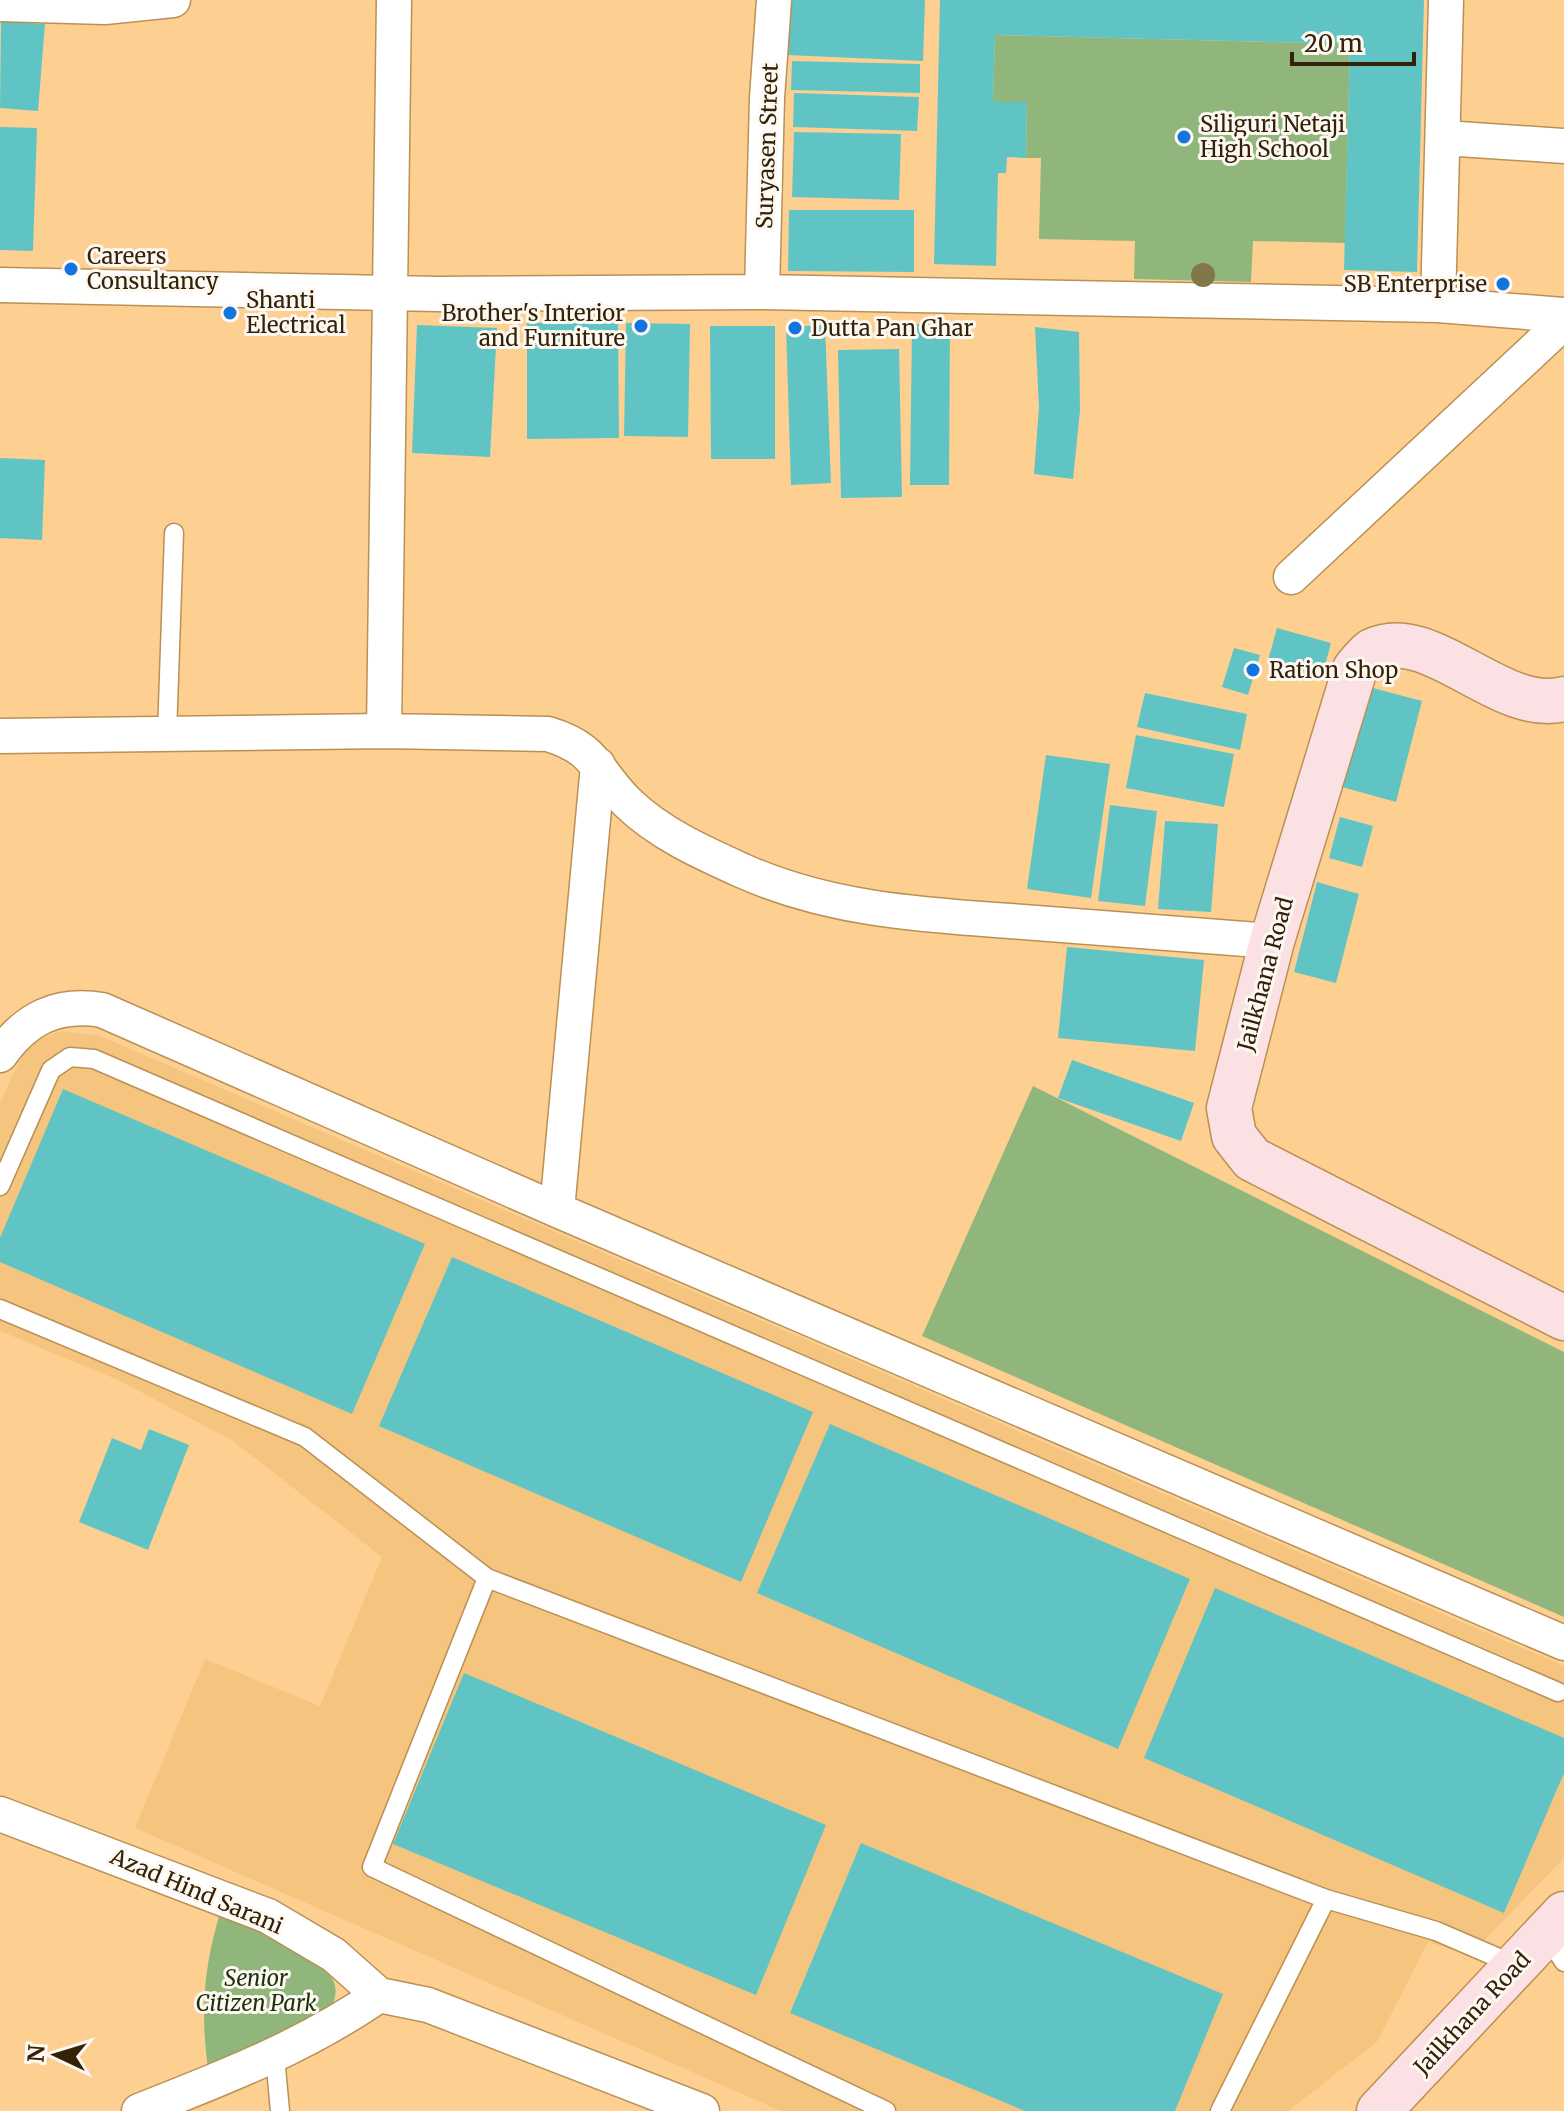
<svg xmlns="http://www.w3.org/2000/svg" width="1564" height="2111" font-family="Merriweather,serif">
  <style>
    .built { fill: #f5c47f }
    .green { fill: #90b67b }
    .building { fill: #61c4c4 }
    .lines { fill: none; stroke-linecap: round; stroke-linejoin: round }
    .lane-casing { stroke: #ba9054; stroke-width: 21 }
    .street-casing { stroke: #ba9054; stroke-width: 37 }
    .secondary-casing { stroke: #ba9054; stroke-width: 47 }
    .lane { stroke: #fff; stroke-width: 18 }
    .street { stroke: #fff; stroke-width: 34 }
    .secondary { stroke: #fbe1e3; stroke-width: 44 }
    .tree { fill: #807947 }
    .poi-dot { fill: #1175dd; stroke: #fdf8f2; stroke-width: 3 }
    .labels { text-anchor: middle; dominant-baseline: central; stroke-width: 6; stroke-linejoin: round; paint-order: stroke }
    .poi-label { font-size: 22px; fill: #332208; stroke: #fdf8f2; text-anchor: start }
    .street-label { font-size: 22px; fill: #332208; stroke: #fdf8f2 }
    .park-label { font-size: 22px; font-style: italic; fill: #1a3209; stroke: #fdf8f2 }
  </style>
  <rect width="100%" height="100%" fill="#fdd092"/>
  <!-- built -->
  <path class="built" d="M61,1031L98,1035L1564,1666V1858L1470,1955L1428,1942L1377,2042L1288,2111H781L135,1828L205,1659L320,1706L382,1557L233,1441L118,1380L0,1331V1103L27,1044Z"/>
  <!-- green -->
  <path class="green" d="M995,35L1350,44L1345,243L1253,241L1251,282L1134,279L1135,241L1039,239L1041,158H1026L1027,102H993Z
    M1033,1086L1564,1352V1617L922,1336Z
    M221,1910C242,1922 324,1962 333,1980C339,1993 334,2004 325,2015L208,2068C200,2012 204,1964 221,1910Z"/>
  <!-- building -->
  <path class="building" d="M789,0H925L923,61L787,55Z
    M940,0H1424L1417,272L1344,270L1350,44L995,35L993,102H1027L1026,158L1007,157L1006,173H998L996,266L934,264Z
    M1,21L45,24L38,111L0,108Z
    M792,61L920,64V93L791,90Z
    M794,93L919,97L917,131L793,127Z
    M0,127L37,128L33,251L0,250Z
    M794,132L901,134L899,200L792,197Z
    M789,210H914V272L788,271Z
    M618,322L619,438L527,439V323Z
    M626,323L690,324L688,437L624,436Z
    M912,324H950L949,485H910Z
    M417,325L497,328L490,457L412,453Z
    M825,325L831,483L791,485L786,327Z
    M710,326H775V459H711Z
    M1035,327L1079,332L1080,411L1073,479L1034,474L1039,407Z
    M899,349L902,497L841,498L838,350Z
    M0,458L45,460L42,540L0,538Z
    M1277,628L1331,643L1321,680L1267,664Z
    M1234,648L1260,655L1248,695L1222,687Z
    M1369,687L1422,701L1396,802L1342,787Z
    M1145,693L1247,714L1240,750L1137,727Z
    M1136,735L1234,754L1224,807L1126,788Z
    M1046,755L1110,764L1091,898L1027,889Z
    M1110,805L1157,811L1145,906L1098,901Z
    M1340,817L1373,826L1362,867L1329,858Z
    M1165,821L1218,824L1211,912L1158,909Z
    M1317,882L1359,894L1336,983L1294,972Z
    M1067,947L1204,960L1195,1051L1058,1038Z
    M1072,1060L1194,1103L1181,1141L1058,1098Z
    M63,1089L425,1244L352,1414L0,1262V1238Z
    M452,1257L813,1412L741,1582L379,1426Z
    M830,1424L1190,1579L1118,1749L757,1593Z
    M149,1429L189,1445L148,1550L79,1522L112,1438L141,1450Z
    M1215,1588L1564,1738V1773L1504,1913L1144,1758Z
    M464,1673L826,1825L756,1995L393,1844Z
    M861,1843L1223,1994L1175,2111H1025L790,2013Z"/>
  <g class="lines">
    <!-- lane casing -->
    <g class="lane-casing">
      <path id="lane" d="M167,734L174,533
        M0,1186L51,1070L70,1057L94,1059L1558,1692
        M0,1309L305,1437L487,1578L1326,1899L1436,1931L1515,1965
        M487,1578L372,1867L886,2111
        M1546,1934L1564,1962
        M275,2057L280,2111
        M1220,2111L1326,1899"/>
    </g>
    <!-- street casing -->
    <g class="street-casing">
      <path id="street" d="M0,4L105,7L173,0
        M1444,138L1564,146
        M0,285L438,294L762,292L1438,305L1564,315
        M762,292L767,98L774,0
        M1438,305L1446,0
        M1291,577L1564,322
        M384,731L394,0
        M0,736L384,731L548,734C598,749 595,771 628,803C660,834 703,853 743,871C833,911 927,915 1023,922C1106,929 1189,935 1272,941
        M0,1055C26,1018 57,1003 102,1010L557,1210L1564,1643
        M557,1210L598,765
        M0,1814L268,1916L334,1955L379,1995
        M139,2111C223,2078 304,2047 379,1995L428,2005L702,2111"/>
    </g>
    <!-- secondary casing -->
    <g class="secondary-casing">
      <path id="secondary" d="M1564,699C1500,716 1430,622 1372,651C1366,655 1360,663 1355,669L1272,941L1229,1108L1234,1136L1252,1159L1564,1318
        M1379,2111L1564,1914"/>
    </g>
    <!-- lane -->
    <use href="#lane" class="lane"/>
    <!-- street -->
    <use href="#street" class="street"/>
    <!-- secondary -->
    <use href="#secondary" class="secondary"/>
  </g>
  <!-- trees -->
  <circle class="tree" cx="1203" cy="275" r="12"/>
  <!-- markers -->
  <g class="poi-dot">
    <circle cx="1184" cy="137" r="8"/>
    <circle cx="71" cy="269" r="8"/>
    <circle cx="1503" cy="284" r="8"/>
    <circle cx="230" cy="313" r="8"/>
    <circle cx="641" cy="326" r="8"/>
    <circle cx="795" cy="328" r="8"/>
    <circle cx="1253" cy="670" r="8"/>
  </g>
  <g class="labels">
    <!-- poi labels -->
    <g class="poi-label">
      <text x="1200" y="124">Siliguri Netaji<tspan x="1200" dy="25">High School</tspan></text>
      <text x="87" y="256">Careers<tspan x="87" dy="25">Consultancy</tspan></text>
      <text x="1487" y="284" text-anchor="end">SB Enterprise</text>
      <text x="246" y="300">Shanti<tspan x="246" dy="25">Electrical</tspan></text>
      <text x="625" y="313" text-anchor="end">Brother's Interior<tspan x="625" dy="25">and Furniture</tspan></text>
      <text x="811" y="328">Dutta Pan Ghar</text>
      <text x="1269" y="670">Ration Shop</text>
    </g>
    <!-- street labels -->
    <g class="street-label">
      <text transform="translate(767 146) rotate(-88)">Suryasen Street</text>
      <text transform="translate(1265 974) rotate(-75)">Jailkhana Road</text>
      <text transform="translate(197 1891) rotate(23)">Azad Hind Sarani</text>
      <text transform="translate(1472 2013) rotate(-47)">Jailkhana Road</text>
    </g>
    <!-- park labels -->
    <g class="park-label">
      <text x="256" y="1978">Senior<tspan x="256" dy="25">Citizen Park</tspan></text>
    </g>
  </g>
  <!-- north arrow -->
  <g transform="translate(56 2055) rotate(274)" stroke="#fdf8f2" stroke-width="6" paint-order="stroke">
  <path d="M0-6L14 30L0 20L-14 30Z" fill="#332208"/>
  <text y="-12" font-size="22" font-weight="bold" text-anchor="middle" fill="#332208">N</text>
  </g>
  <!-- scale -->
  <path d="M1292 52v12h122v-12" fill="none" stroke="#332208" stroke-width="4"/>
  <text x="1304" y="52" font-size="24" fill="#332208" stroke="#fdf8f2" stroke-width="6" paint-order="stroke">20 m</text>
</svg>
